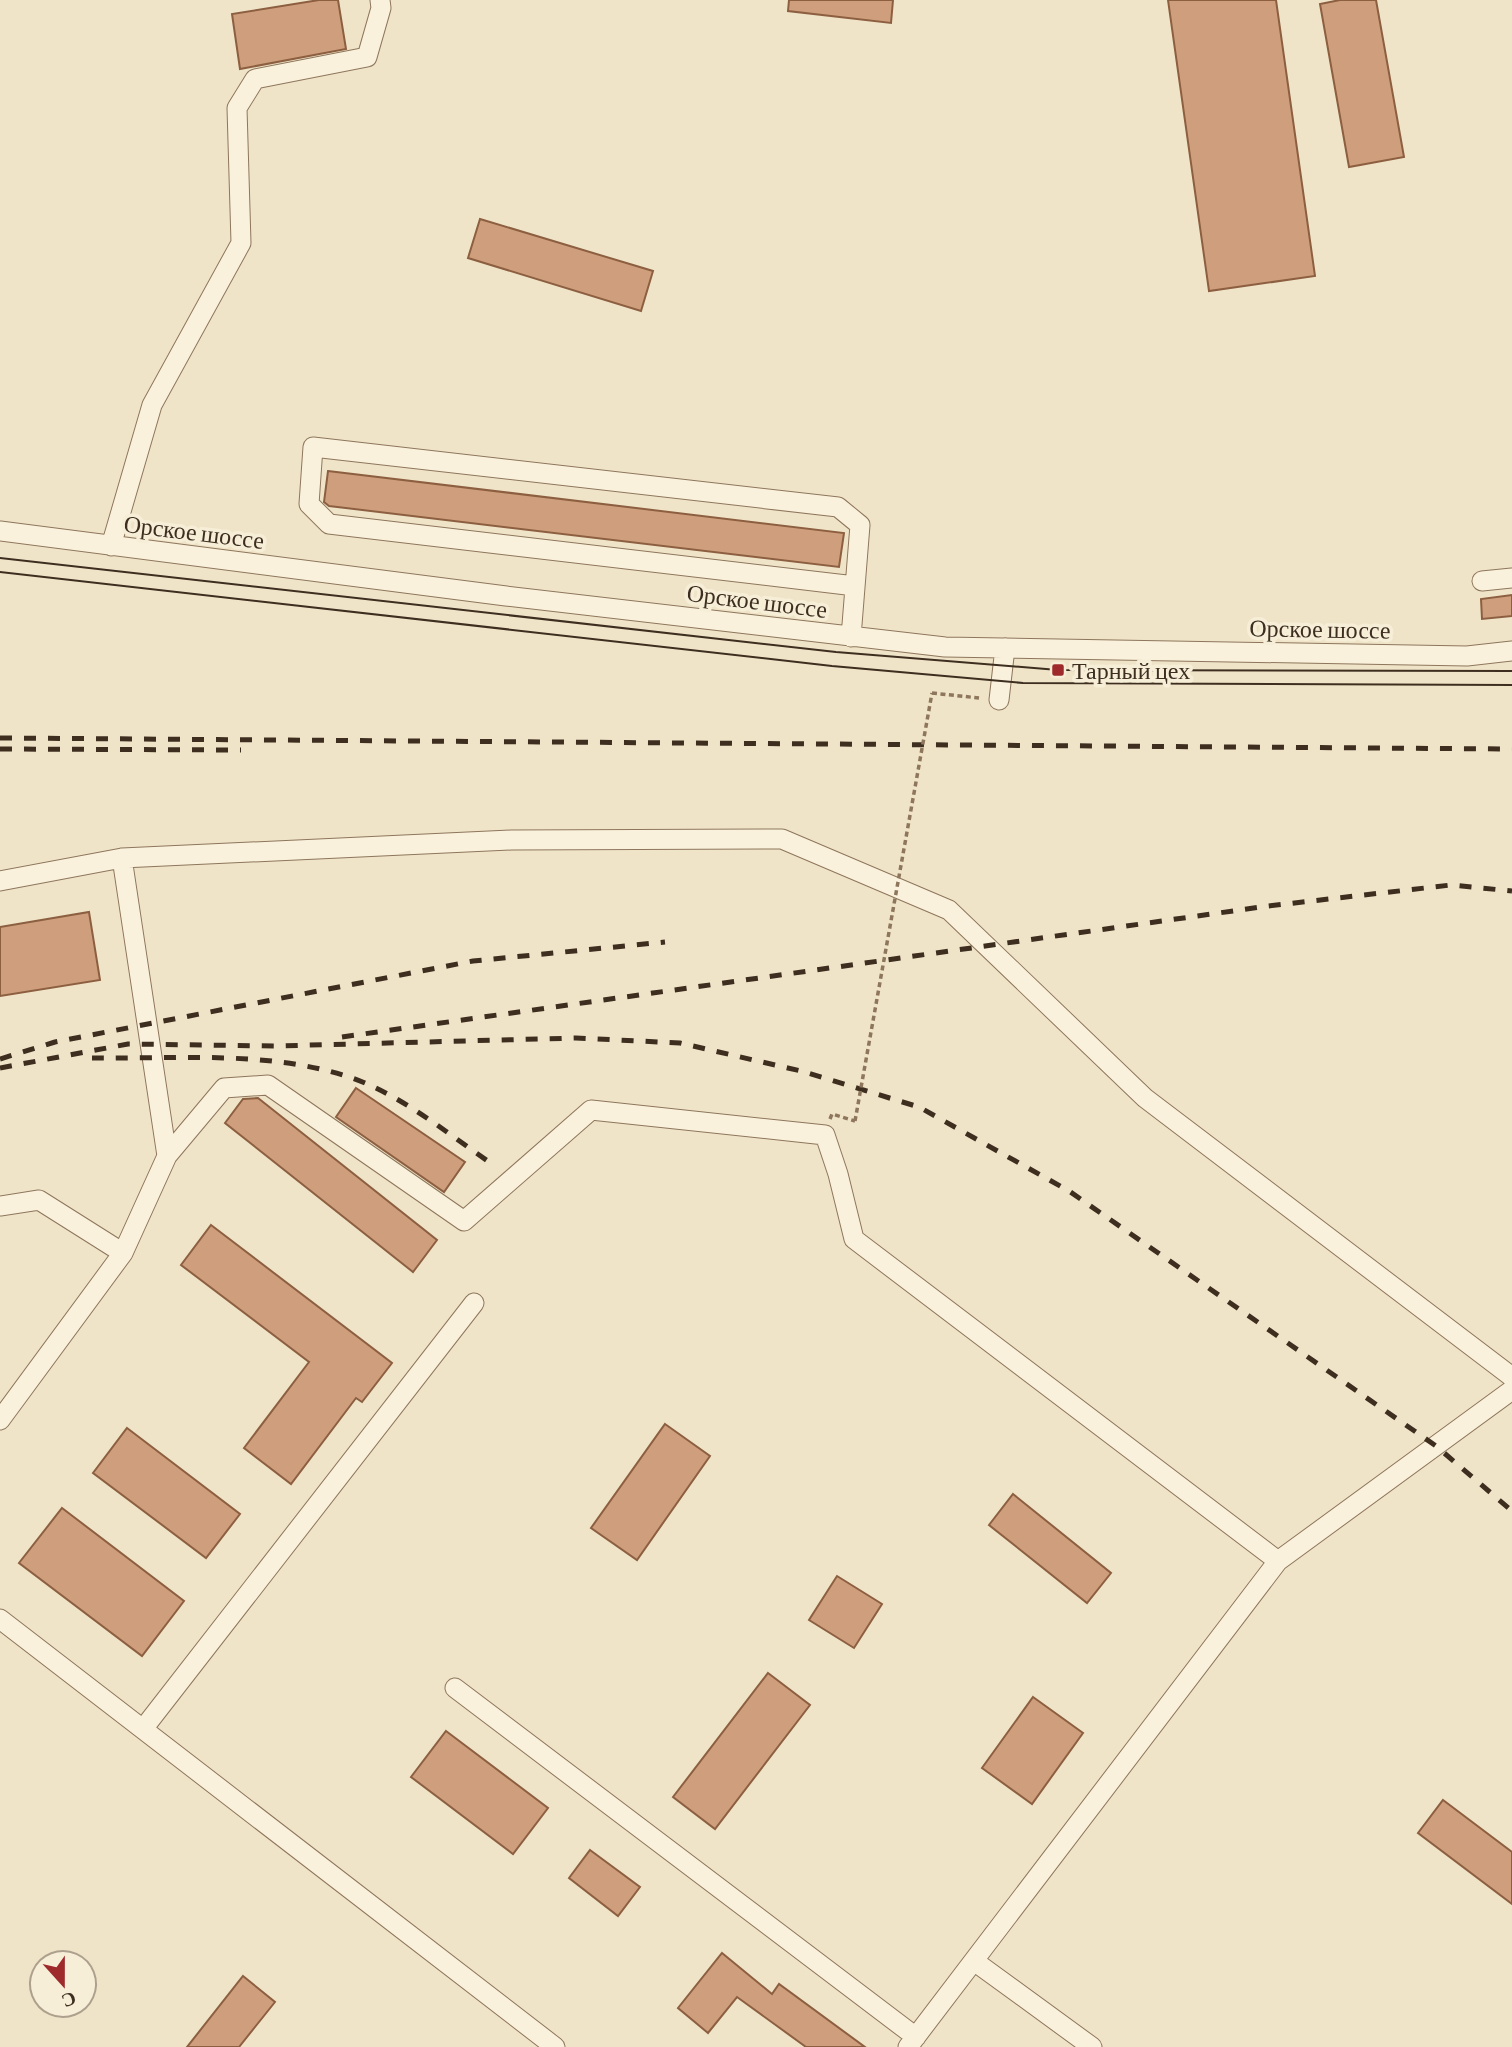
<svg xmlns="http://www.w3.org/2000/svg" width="1512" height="2047" font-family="'Crimson Pro',serif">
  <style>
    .building { fill: #cf9f7d; stroke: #8d5f41; stroke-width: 2 }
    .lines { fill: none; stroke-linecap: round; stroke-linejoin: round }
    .minor-casing { stroke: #8d765c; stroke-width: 21 }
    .path { stroke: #8d765c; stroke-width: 3.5; stroke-dasharray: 5 3.5; stroke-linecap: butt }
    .minor { stroke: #faf1dc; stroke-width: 19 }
    .tram { stroke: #3d2e20; stroke-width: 2 }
    .rail { stroke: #3d2e20; stroke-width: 5; stroke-dasharray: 12 12; stroke-linecap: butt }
    .path-bridge { stroke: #8d765c; stroke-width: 3.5; stroke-dasharray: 5 3.5; stroke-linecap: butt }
    .poi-dot { fill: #9e2a2b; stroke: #f7eed8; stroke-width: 2.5 }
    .labels { text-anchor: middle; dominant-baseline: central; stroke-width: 7; stroke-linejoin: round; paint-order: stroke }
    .street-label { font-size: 24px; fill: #3d2e20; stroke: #f7eed8 }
    .poi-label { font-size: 24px; fill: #3d2e20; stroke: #f7eed8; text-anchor: start }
  </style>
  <rect width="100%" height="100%" fill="#f0e4c8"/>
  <!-- building -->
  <path class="building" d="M319,0H338L346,49L240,69L232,14Z
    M789,0H893L891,23L788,11Z
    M1168,0H1276L1315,276L1209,291Z
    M1340,0H1376L1404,157L1349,167L1320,4Z
    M480,219L653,271L641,311L468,258Z
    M328,471L844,533L839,567L329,506L324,502Z
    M1512,595V616L1482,619L1481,599Z
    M89,912L100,980L0,996V927Z
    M356,1088L465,1162L444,1192L336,1117Z
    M258,1098L437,1240L413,1272L225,1123L243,1099Z
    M211,1225L392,1363L362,1402L356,1398L291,1484L244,1448L309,1362L181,1265Z
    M665,1424L710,1456L637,1560L591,1528Z
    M127,1428L240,1514L206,1558L93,1473Z
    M1013,1494L1111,1573L1087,1603L989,1525Z
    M62,1508L184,1601L142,1656L19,1563Z
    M837,1576L882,1604L854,1648L809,1620Z
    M768,1673L810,1705L715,1829L673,1797Z
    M1033,1697L1083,1733L1032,1804L982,1768Z
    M446,1731L548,1808L513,1854L411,1777Z
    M1443,1800L1512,1852V1904L1418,1833Z
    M590,1850L640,1887L618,1916L569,1878Z
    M722,1953L772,1994L779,1984L865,2047H806L737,1997L708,2033L678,2008Z
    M243,1976L275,2002L239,2047H187Z"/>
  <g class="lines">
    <!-- minor casing -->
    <g class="minor-casing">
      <path id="minor" d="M0,531L506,596L945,647L1467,656L1512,651
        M111,546L152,405L241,243L237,108L255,79L367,57L381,8L380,0
        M1482,581L1512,578
        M851,637L860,525L838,507L313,447L309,504L329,524L855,586
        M999,700L1005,648
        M0,881L122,858L511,840L782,839L949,910L1145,1098L1512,1377
        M167,1156L224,1088L268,1085L464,1221L591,1110L825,1135L838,1174L854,1239L1278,1561
        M0,1206L39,1200L123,1253
        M0,1420L123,1253L167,1156L122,858
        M0,1619L555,2047
        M455,1688L916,2037
        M143,1729L474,1303
        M974,1961L1092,2047
        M908,2047L1278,1561L1512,1390"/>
    </g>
    <!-- path -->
    <path class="path" d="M932,693L979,698
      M830,1119L832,1114L855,1121"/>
    <!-- minor -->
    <use href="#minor" class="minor"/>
    <!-- tram -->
    <path class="tram" d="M0,558L836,652L1058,670L1512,671
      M0,572L832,666L1023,683L1512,685"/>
    <!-- rail -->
    <path class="rail" d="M0,738L1512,749
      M0,749L241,750
      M342,1037L1268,906L1451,885L1512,891
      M92,1058C177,1059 270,1050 352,1078C403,1096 448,1134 492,1164
      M0,1059L55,1042L473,961L665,942
      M0,1068L128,1044L276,1046L576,1038L680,1043L801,1071L919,1107L1069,1191L1436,1446L1512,1511"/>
    <!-- path-bridge -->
    <path class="path-bridge" d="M855,1121L932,693"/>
  </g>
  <!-- markers -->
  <rect class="poi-dot" x="1051" y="663" width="14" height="14" rx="3.5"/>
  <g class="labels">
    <!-- street labels -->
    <g class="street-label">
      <text transform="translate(194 532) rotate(7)">Орское шоссе</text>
      <text transform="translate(757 601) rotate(7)">Орское шоссе</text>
      <text transform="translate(1320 629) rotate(1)">Орское шоссе</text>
    </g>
    <!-- poi labels -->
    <g class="poi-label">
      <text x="1072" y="670">Тарный цех</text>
    </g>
  </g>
  <!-- north arrow -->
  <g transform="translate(63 1984) rotate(159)"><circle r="33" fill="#f7eed8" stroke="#ada18e" stroke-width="2"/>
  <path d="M0-5L12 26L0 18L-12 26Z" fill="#9e2a2b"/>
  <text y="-10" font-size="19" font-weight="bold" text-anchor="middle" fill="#3d2e20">С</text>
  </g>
</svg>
